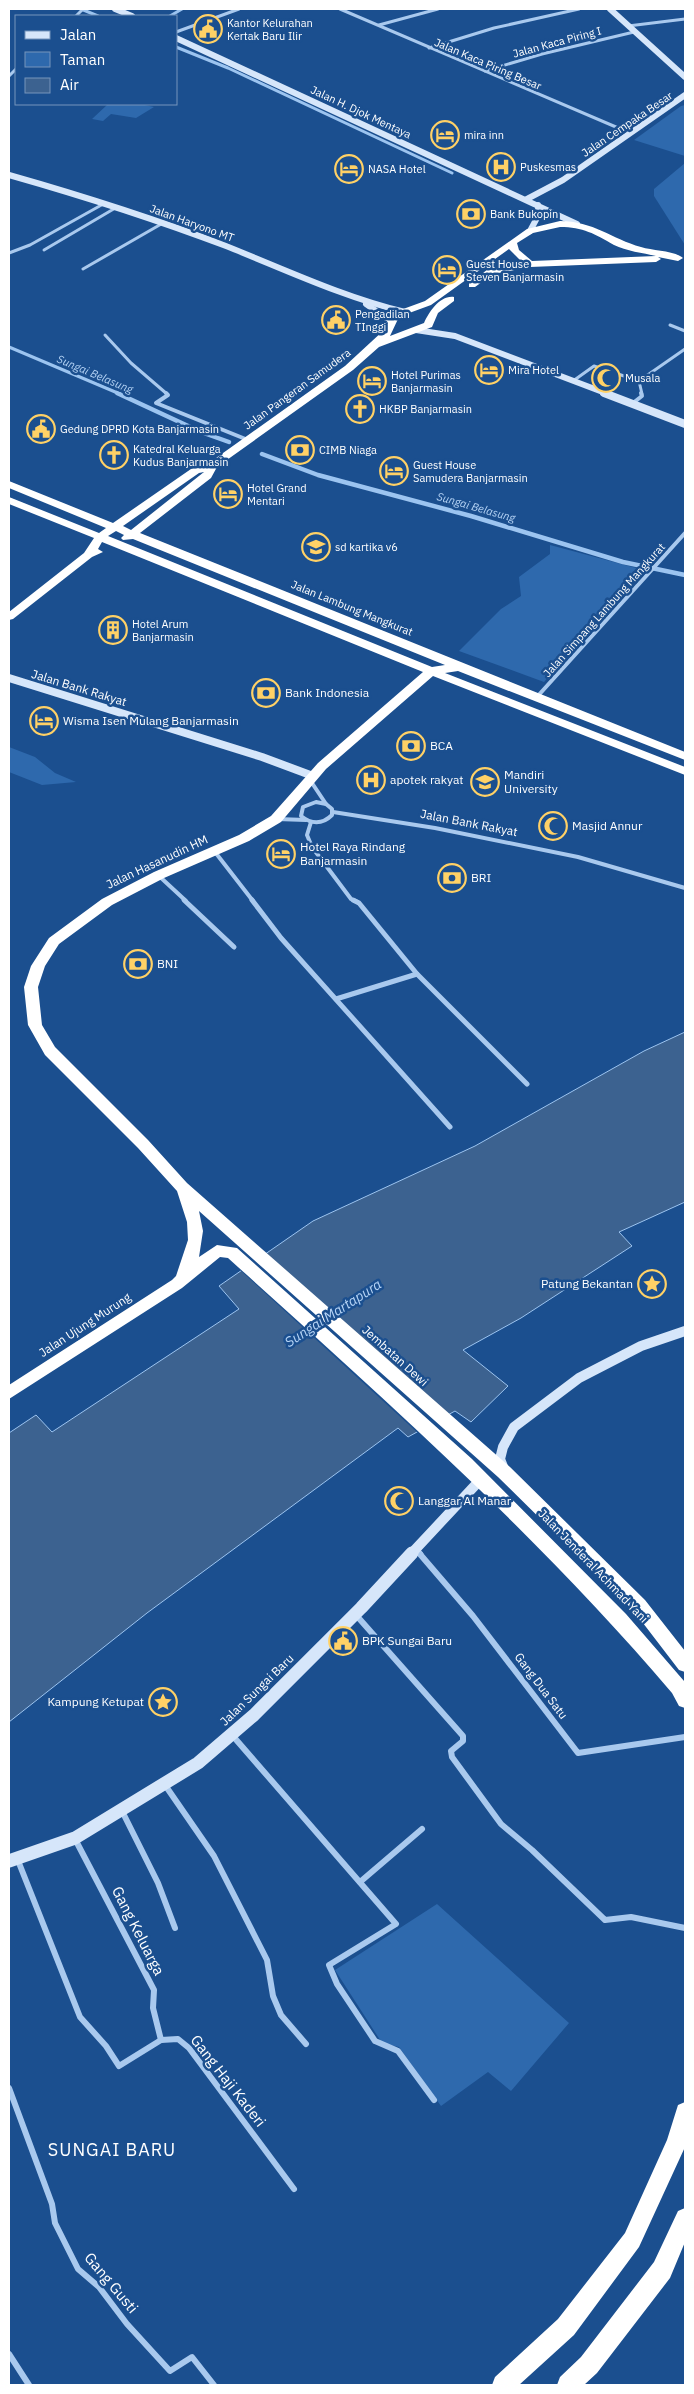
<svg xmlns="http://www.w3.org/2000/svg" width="694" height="2394" font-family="'IBM Plex Sans',sans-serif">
  <rect width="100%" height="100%" fill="#1b4f8f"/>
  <g fill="#2e69ad">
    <path d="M101,104H140L154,107L136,118L111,114L103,121L92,119L107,105Z"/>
    <path d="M685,105V156L634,140L681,106Z"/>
    <path d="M685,163V245L654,196V189Z"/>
    <path d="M550,545L640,569L544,682L459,651L501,609L521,596L519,577L550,554Z"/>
    <path d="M9,747L35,757L55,773L76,782L42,785L9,772Z"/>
    <path d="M437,1904L569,2023L511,2091L488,2072L441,2106L399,2047L382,2043L335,1970Z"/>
  </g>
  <path fill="#3c6290" stroke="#9cc4f0" d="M685,1032V1202L619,1232L632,1246L521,1318L463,1350L508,1386L471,1422L455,1411L408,1437L398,1428L147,1613L9,1722V1433L36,1415L52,1432L239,1309L219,1286L313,1221L475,1146L644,1051Z"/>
  <path fill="#1b4f8f" d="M263,1253L447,1418L419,1434L239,1269Z"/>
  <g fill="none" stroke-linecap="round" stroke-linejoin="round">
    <g stroke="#9cc4f0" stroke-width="3">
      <path d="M81,9L98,16"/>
      <path d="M170,16L182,9"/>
      <path d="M176,47L228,68L452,173"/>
      <path d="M9,347L120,394"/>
    </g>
    <g stroke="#9cc4f0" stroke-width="4.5">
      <path d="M117,393L201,432L229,442"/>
      <path d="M262,454L318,475L471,516L623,562L685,575"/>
    </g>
    <g stroke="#a9c9ee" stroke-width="3">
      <path d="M340,9L630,133"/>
      <path d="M76,16L83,9"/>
      <path d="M379,25L438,9"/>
      <path d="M628,26L685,19"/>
      <path d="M176,32L239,9"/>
      <path d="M429,48L494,28L579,9"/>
      <path d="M485,71L542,54L634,32"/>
      <path d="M9,76L16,69"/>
      <path d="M44,250L117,207"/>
      <path d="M9,253L30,245L105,203"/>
      <path d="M83,269L163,223"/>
      <path d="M670,325L685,331"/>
      <path d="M105,335L131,363L167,394"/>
      <path d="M573,381L594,366L639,381L642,394"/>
      <path d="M639,381L685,349"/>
    </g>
    <g stroke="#a9c9ee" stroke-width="4">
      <path d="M166,393L168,395L156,403L248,440"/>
      <path d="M633,403L642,396L641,393"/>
      <path d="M536,698L685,533"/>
      <path d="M310,780L326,804"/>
      <path d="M316,802L326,804L332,809V815C322,825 311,824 301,816L303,807Z"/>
      <path d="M333,812L435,828L578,857L685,888"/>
      <path d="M277,819L306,820"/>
      <path d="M311,822L307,835L312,847L351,899L356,901"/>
      <path d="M215,852L253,901"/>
      <path d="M159,876L186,901"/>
    </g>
    <g stroke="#a9c9ee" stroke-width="5">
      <path d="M184,900L234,947"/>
      <path d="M252,900L281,938L450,1127"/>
      <path d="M353,900L359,903L417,974L527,1084"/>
      <path d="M336,999L417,974"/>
      <path d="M417,1550L421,1554"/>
    </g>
    <g stroke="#a9c9ee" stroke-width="6">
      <path d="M419,1553L473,1616L578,1753L685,1737"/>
      <path d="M356,1615L463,1736V1741L451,1751L452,1757L501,1824L532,1850L605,1920L631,1917L685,1928"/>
      <path d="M232,1735L396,1924L329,1965L337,1984L375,2041L398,2051L434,2100"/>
      <path d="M165,1785L214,1856L267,1960L273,1996L281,2015L306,2044"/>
      <path d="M122,1811L158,1883L175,1928"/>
      <path d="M75,1839L154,1990L153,2008L161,2040"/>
      <path d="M17,1858L80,2017L106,2046L119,2066L161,2040L178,2039L189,2048L294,2189"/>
      <path d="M360,1882L422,1829"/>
      <path d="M9,2088L52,2204L55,2223L78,2269L99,2287L127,2324L170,2371L192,2357L214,2385"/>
      <path d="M9,2354L29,2385"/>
    </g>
    <g stroke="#d6e6fa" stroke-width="6">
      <path d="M115,9L132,16"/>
      <path d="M610,9L685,77"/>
      <path d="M176,38L577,224"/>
      <path d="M9,175C83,196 155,219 226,246C286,270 343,297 405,312"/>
      <path d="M527,199L563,180L685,95"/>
      <path d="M530,231L538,216V205"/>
      <path d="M366,304L392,322"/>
      <path d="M416,330L455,336L608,394"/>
    </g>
    <g stroke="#d6e6fa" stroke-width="8">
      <path d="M604,393L685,424"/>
      <path d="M9,678L262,757L313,776"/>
    </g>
    <g stroke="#d6e6fa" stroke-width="10">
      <path d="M504,1469L500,1459L503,1447L514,1427L579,1378L641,1346L685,1331"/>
      <path d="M411,1554L481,1479"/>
    </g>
    <path stroke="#d6e6fa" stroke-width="13" d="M9,1861L75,1838L198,1763L254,1715L361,1608L412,1553"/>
    <g fill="#fff" fill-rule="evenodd">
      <path d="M560,221C593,221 612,239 641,247C653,251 673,250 683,258L678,261L658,257L661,259L656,262L530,267L493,274L475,287H469V283L487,270L523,263L509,249L431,305L401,316L398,319L390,336L424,323C429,312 440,295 454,297V301L438,313L432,327L379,347L353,370L217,467L211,478L140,533L685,752V760L458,671L445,673L685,767V775L433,676L326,769L281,822L249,841L164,878L112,905L59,944L45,966L38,987L42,1025L55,1047L148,1140L187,1183L510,1467L645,1600L685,1651V1672L679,1670L633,1610L498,1477L199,1211L203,1231L199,1257L217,1245L237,1248L472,1459L626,1614L684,1681L685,1708L679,1706L672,1693C537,1534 382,1397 228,1258L220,1257L182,1288L9,1399V1385L172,1280L176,1276L188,1240L187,1222L177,1191L138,1148L45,1055L28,1025L24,987L31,966L49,938L102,899L154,872L239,835L271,816L318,763L423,672L102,542L98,549L103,552L92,557L13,619L9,620V612L84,553L94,538L9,504V497L99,533L106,528L9,488V481L113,523L191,469L209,463L345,366L384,330L388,318L395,312L425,301L527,229ZM560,227C583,227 595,234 614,245C626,251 643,253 656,256L532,261L519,250L517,243L533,233ZM204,472L131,530L123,526L199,473ZM116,531L124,535L121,538L123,540L133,539L445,665L432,667L108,536Z"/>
      <path d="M685,2102V2147L639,2247L574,2335L519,2385H492L495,2377L558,2319L625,2233L667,2140L678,2105Z"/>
      <path d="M685,2208V2242L670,2278L597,2373L584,2385H557L560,2377L581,2357L654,2262L678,2211Z"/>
    </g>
  </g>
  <defs>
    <symbol id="civic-ring" viewBox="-11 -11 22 22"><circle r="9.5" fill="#1b4f8f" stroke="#ffd166" stroke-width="1.5"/><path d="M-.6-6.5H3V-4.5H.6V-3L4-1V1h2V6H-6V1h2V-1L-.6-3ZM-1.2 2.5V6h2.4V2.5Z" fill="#ffd166"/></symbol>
    <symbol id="hotel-ring" viewBox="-11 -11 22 22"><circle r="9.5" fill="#1b4f8f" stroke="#ffd166" stroke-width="1.5"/><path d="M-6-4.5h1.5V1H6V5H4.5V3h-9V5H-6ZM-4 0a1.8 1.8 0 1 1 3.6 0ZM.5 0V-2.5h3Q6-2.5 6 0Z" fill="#ffd166"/></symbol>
    <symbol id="hospital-ring" viewBox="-11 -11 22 22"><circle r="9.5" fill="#1b4f8f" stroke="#ffd166" stroke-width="1.5"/><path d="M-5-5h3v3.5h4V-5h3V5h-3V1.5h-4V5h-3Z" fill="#ffd166"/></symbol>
    <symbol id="bank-ring" viewBox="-11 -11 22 22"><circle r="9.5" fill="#1b4f8f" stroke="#ffd166" stroke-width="1.5"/><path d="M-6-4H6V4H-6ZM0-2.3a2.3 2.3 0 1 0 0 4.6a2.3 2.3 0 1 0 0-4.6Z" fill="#ffd166"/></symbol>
    <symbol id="mosque-ring" viewBox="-11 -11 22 22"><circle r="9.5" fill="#1b4f8f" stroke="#ffd166" stroke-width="1.5"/><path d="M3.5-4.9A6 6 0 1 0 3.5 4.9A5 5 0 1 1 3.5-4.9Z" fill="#ffd166"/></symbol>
    <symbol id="church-ring" viewBox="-11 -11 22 22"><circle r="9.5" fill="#1b4f8f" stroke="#ffd166" stroke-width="1.5"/><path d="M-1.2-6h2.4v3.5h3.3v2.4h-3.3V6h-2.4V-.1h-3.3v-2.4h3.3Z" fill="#ffd166"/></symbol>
    <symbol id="school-ring" viewBox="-11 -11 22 22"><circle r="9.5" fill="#1b4f8f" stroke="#ffd166" stroke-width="1.5"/><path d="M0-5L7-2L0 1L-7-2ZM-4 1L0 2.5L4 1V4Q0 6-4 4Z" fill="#ffd166"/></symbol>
    <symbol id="building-ring" viewBox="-11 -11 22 22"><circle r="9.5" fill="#1b4f8f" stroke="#ffd166" stroke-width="1.5"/><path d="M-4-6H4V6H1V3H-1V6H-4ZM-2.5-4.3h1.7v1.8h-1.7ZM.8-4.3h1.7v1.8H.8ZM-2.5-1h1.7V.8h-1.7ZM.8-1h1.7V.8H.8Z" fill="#ffd166"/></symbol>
    <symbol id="university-ring" viewBox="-11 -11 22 22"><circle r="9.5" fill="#1b4f8f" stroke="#ffd166" stroke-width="1.5"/><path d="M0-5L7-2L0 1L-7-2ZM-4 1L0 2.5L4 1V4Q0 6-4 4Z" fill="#ffd166"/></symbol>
    <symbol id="sight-ring" viewBox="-11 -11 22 22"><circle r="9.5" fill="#1b4f8f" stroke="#ffd166" stroke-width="1.5"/><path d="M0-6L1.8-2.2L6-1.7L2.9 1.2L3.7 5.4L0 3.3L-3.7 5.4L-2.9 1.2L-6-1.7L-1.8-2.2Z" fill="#ffd166"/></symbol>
  </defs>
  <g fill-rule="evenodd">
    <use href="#civic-ring" x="192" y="13" width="32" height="32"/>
    <use href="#hotel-ring" x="429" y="119" width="32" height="32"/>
    <use href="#hospital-ring" x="485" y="151" width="32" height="32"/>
    <use href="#hotel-ring" x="333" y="153" width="32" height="32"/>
    <use href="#bank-ring" x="455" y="198" width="32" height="32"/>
    <use href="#hotel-ring" x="431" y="254" width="32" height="32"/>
    <use href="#civic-ring" x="320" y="304" width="32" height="32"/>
    <use href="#hotel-ring" x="473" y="354" width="32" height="32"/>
    <use href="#mosque-ring" x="590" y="362" width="32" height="32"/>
    <use href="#hotel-ring" x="356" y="365" width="32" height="32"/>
    <use href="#church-ring" x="344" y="393" width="32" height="32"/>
    <use href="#civic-ring" x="25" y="413" width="32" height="32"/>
    <use href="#bank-ring" x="284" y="434" width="32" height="32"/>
    <use href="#church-ring" x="98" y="439" width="32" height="32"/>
    <use href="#hotel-ring" x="378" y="455" width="32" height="32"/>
    <use href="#hotel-ring" x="212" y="478" width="32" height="32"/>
    <use href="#school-ring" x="300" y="531" width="32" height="32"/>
    <use href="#building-ring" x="97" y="614" width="32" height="32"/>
    <use href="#bank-ring" x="250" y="677" width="32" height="32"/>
    <use href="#hotel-ring" x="28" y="705" width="32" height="32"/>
    <use href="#bank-ring" x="395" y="730" width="32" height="32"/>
    <use href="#hospital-ring" x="355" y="764" width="32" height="32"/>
    <use href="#university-ring" x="469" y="766" width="32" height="32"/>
    <use href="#mosque-ring" x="537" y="810" width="32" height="32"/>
    <use href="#hotel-ring" x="265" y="838" width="32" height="32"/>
    <use href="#bank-ring" x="436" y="862" width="32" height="32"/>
    <use href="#bank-ring" x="122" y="948" width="32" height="32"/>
    <use href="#sight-ring" x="636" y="1268" width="32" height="32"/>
    <use href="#mosque-ring" x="383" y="1485" width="32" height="32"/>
    <use href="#civic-ring" x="327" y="1625" width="32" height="32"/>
    <use href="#sight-ring" x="147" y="1686" width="32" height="32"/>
  </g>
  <g text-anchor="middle" stroke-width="5" stroke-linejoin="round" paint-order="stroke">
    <g font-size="11" fill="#fff" stroke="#1b4f8f" text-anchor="start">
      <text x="227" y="27">Kantor Kelurahan<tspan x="227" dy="13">Kertak Baru Ilir</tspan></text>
      <text x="464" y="139">mira inn</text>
      <text x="520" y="171">Puskesmas</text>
      <text x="368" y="173">NASA Hotel</text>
      <text x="490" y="218">Bank Bukopin</text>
      <text x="466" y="268">Guest House<tspan x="466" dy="13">Steven Banjarmasin</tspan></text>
      <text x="355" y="318">Pengadilan<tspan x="355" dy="13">TInggi</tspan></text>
      <text x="508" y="374">Mira Hotel</text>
      <text x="391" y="379">Hotel Purimas<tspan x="391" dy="13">Banjarmasin</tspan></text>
      <text x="625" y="382">Musala</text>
      <text x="379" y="413">HKBP Banjarmasin</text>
      <text x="60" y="433">Gedung DPRD Kota Banjarmasin</text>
      <text x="133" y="453">Katedral Keluarga<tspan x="133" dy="13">Kudus Banjarmasin</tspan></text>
      <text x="319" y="454">CIMB Niaga</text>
      <text x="413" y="469">Guest House<tspan x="413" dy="13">Samudera Banjarmasin</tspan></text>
      <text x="247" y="492">Hotel Grand<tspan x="247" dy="13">Mentari</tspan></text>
      <text x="335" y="551">sd kartika v6</text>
      <text x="132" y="628">Hotel Arum<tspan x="132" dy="13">Banjarmasin</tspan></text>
    </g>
    <g font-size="11" fill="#fff" stroke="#1b4f8f">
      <text transform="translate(557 42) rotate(-15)" y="4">Jalan Kaca Piring I</text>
      <text transform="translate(488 64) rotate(23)" y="4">Jalan Kaca Piring Besar</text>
      <text transform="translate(361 112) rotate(25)" y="4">Jalan H. Djok Mentaya</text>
      <text transform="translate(627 124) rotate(-34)" y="4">Jalan Cempaka Besar</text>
      <text transform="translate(192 223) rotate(20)" y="4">Jalan Haryono MT</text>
      <text transform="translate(297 389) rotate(-36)" y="4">Jalan Pangeran Samudera</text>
      <text transform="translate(352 608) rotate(22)" y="4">Jalan Lambung Mangkurat</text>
      <text transform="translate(604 610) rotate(-48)" y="4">Jalan Simpang Lambung Mangkurat</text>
    </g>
    <g font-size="11" font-style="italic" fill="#b5d3f5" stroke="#1b4f8f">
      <text transform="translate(95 374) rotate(23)" y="4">Sungai Belasung</text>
      <text transform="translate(476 507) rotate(16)" y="4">Sungai Belasung</text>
    </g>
    <g font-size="12" fill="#fff" stroke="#1b4f8f">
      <text transform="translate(79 688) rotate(17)" y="4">Jalan Bank Rakyat</text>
      <text transform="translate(469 823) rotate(11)" y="4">Jalan Bank Rakyat</text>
      <text transform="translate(157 862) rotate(-25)" y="4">Jalan Hasanudin HM</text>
      <text transform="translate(85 1325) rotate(-33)" y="4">Jalan Ujung Murung</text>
      <text transform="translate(395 1356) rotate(42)" y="4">Jembatan Dewi</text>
      <text transform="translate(593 1566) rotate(46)" y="4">Jalan Jenderal Achmad Yani</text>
      <text transform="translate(541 1686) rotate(53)" y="4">Gang Dua Satu</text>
      <text transform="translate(257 1690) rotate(-44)" y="4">Jalan Sungai Baru</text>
    </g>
    <g font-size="12" fill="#fff" stroke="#1b4f8f" text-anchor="start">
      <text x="285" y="697">Bank Indonesia</text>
      <text x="63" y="725">Wisma Isen Mulang Banjarmasin</text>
      <text x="430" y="750">BCA</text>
      <text x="504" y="779">Mandiri<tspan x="504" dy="14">University</tspan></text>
      <text x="390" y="784">apotek rakyat</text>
      <text x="572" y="830">Masjid Annur</text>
      <text x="300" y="851">Hotel Raya Rindang<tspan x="300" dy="14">Banjarmasin</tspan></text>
      <text x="471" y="882">BRI</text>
      <text x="157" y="968">BNI</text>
      <text x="633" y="1288" text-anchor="end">Patung Bekantan</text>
      <text x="418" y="1505">Langgar Al Manar</text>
      <text x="362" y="1645">BPK Sungai Baru</text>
      <text x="144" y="1706" text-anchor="end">Kampung Ketupat</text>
    </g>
    <g font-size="14" font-style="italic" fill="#b5d3f5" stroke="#1b4f8f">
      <text transform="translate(333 1313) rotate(-33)" y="5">Sungai Martapura</text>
    </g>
    <g font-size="15" fill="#fff" stroke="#1b4f8f">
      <text transform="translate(138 1931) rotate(63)" y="5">Gang Keluarga</text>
      <text transform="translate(228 2081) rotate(52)" y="5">Gang Haji Kaderi</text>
      <text transform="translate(111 2283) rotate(50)" y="5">Gang Gusti</text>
    </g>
    <g font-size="18" letter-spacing="1" fill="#fff" stroke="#1b4f8f">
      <text x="112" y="2156">SUNGAI BARU</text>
    </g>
  </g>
  <rect width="694" height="2394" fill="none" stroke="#ffffff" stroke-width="20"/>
  <rect x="15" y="15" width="162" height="90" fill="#1b4f8f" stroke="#7695bc"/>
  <rect x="25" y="31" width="25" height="8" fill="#d6e6fa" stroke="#7695bc"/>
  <text x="60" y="40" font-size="15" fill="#ffffff">Jalan</text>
  <rect x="25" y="52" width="25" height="15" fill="#2e69ad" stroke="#7695bc"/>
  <text x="60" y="65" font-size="15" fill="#ffffff">Taman</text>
  <rect x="25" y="78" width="25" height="15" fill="#3c6290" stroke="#7695bc"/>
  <text x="60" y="90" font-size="15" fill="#ffffff">Air</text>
</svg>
